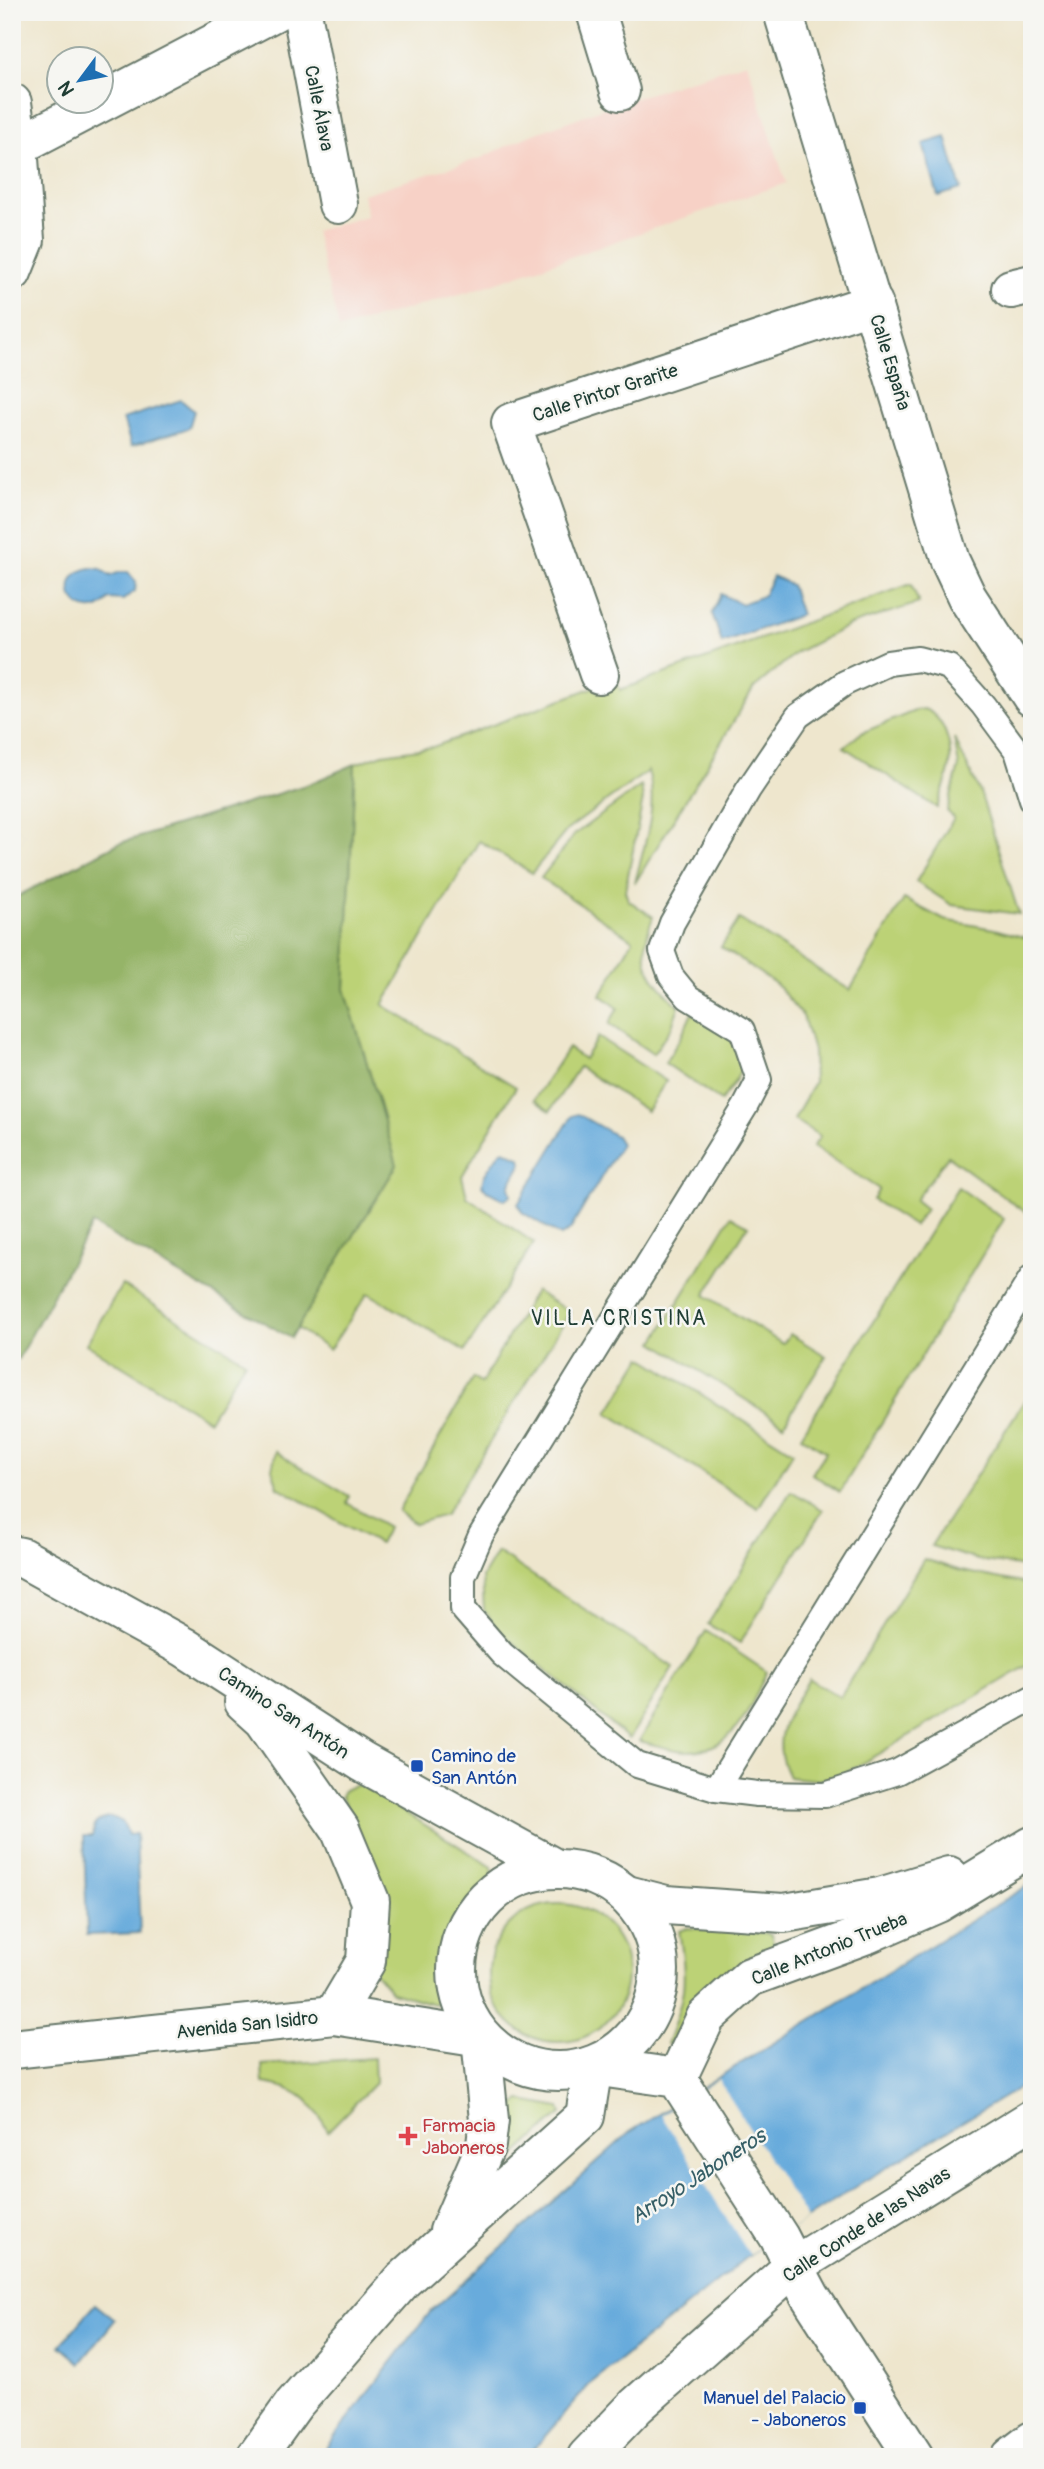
<svg xmlns="http://www.w3.org/2000/svg" width="1044" height="2469" font-family="Pangolin,sans-serif">
  <rect width="100%" height="100%" fill="#f6f6f2"/>
  <filter id="ink" filterUnits="userSpaceOnUse"><feTurbulence type="fractalNoise" baseFrequency=".0143" numOctaves="2"/><feDisplacementMap in="SourceGraphic" scale="14" xChannelSelector="R" yChannelSelector="G"/><feConvolveMatrix kernelMatrix="1 2 1 2 8 2 1 2 1" color-interpolation-filters="sRGB"/></filter>
  <filter id="wash" filterUnits="userSpaceOnUse"><feTurbulence type="fractalNoise" baseFrequency=".00686" numOctaves="4" result="noise"/><feDisplacementMap in="SourceGraphic" scale="28" xChannelSelector="R" yChannelSelector="G"/><feGaussianBlur stdDeviation="1.57" result="paint"/><feColorMatrix in="noise" values="0 0 0 0 0 0 0 0 0 0 0 0 0 0 0 0 0 1.4 0 .05"/><feComposite in="paint" operator="in"/></filter>
  <g filter="url(#wash)">
    <rect width="100%" height="100%" fill="#eee6cd"/>
    <path fill="#f7d1c6" d="M747,62L786,183L477,289L339,329L315,231L367,216L363,194L481,158L526,137L604,108Z"/>
    <g fill="#bcd276" stroke="#6e8855" stroke-width="2">
      <path d="M911,584L919,603L850,625L797,652L754,688L635,883C643,848 659,807 648,771L567,830L532,873L479,841L383,1005L516,1087L462,1176L467,1197L534,1243L465,1351L368,1293L329,1350L297,1328L397,1165L345,989L355,764L383,754L433,747L616,679L620,690Z"/>
      <path d="M924,709C944,716 952,745 950,765C948,779 941,794 937,808L844,747L861,733L917,710Z"/>
      <path d="M954,738L980,792L1019,914L952,905L916,882L954,818L947,811L959,766Z"/>
      <path d="M641,786L643,799L625,891L628,900L653,917C636,960 648,977 679,1006L671,1028L653,1054L609,1024L618,1008L601,995L633,940L541,878L575,834Z"/>
      <path d="M904,899L944,920L994,929L1027,938L1032,952V1217L948,1156L915,1200L926,1209L914,1226L873,1200L879,1189L813,1147L820,1136L794,1120L814,1082L813,1051L803,1016L776,984L721,947L739,919L850,990Z"/>
      <path d="M692,1013C712,1025 750,1037 742,1067C739,1078 728,1091 721,1101L665,1063L682,1035Z"/>
      <path d="M598,1037L666,1081L647,1111L579,1067L550,1111L534,1100L568,1048L584,1059Z"/>
      <path d="M958,1187L1004,1219L840,1492L812,1474L826,1452L801,1436Z"/>
      <path d="M731,1216L748,1226L705,1295L783,1344L790,1334L826,1356L784,1424L654,1342Z"/>
      <path d="M122,1285L245,1361L209,1420L86,1344Z"/>
      <path d="M535,1291L570,1312L445,1515L415,1524L398,1511L473,1378L481,1384Z"/>
      <path d="M642,1357L793,1452L758,1508L608,1413Z"/>
      <path d="M1032,1389V1568L978,1560L931,1546Z"/>
      <path d="M276,1451L291,1462L349,1496L347,1503L388,1527L379,1544L278,1487L272,1469Z"/>
      <path d="M791,1491L823,1510L740,1643L708,1624Z"/>
      <path d="M497,1552L673,1667L629,1739L499,1631L484,1610L482,1577Z"/>
      <path d="M924,1559L961,1571L1032,1585V1663L844,1774L818,1780L789,1777C768,1737 789,1714 809,1679L840,1697Z"/>
      <path d="M706,1631L767,1672C749,1709 735,1751 687,1751C672,1751 654,1744 639,1741Z"/>
      <path d="M354,1785H361L492,1867C497,1884 473,1897 465,1911C448,1938 444,1964 445,1995L442,2000L434,2004L392,1992L374,1972L348,1811L341,1796L344,1790Z"/>
      <circle cx="558" cy="1973" r="69"/>
      <path d="M687,1928L766,1933L771,1935L775,1948C757,1957 737,1965 721,1977C699,1994 690,2021 679,2046L667,2044C685,1997 688,1981 679,1931Z"/>
      <path d="M374,2058L375,2083L328,2131C311,2099 299,2088 263,2083L262,2065Z"/>
      <path d="M521,2101L560,2108L562,2113L511,2159L503,2150V2146L515,2104Z"/>
    </g>
    <path fill="#95b467" stroke="#5a784e" stroke-width="2" d="M355,764L345,989L397,1165L291,1338L92,1224L18,1359L12,1356V899L117,844L309,784Z"/>
    <g fill="#67abdc" stroke="#437488" stroke-width="2">
      <path d="M946,137L961,189L938,196L923,144Z"/>
      <path d="M181,400L194,411L189,428L131,446L123,419Z"/>
      <path d="M91,568L101,569L110,576L120,572H128L136,582L135,591L123,600L109,599C97,613 82,613 72,597C67,582 75,570 91,568Z"/>
      <path d="M773,576L791,585L801,615L722,643L712,613L721,594L741,604L763,596Z"/>
      <path d="M578,1114L616,1136L621,1144L570,1230L561,1236L522,1212L518,1204L572,1116Z"/>
      <path d="M504,1150L521,1158L522,1163L509,1186L511,1195L505,1200L487,1191L482,1185L484,1176L500,1152Z"/>
      <path d="M107,1817C119,1817 125,1823 128,1835L136,1834L140,1933L87,1935L84,1836H92L96,1823Z"/>
      <path d="M1032,1883V2080L861,2183L750,2255L590,2384L527,2457H319L431,2311L630,2132Z"/>
      <path d="M95,2304L115,2320L80,2363L60,2346Z"/>
    </g>
    <path fill="#eee6cd" d="M718,2079L807,2219L750,2255L661,2115Z"/>
  </g>
  <g filter="url(#ink)">
    <g fill="none" stroke-linecap="round" stroke-linejoin="round">
      <defs>
        <g id="service">
          <path d="M1032,799L1017,751L983,705L949,667L918,659L888,663L845,683L798,716L748,790L672,923L662,951L671,976L688,997L742,1030L759,1080L745,1107L481,1535L463,1577V1609L502,1654L637,1765L716,1789L757,1794L825,1795L897,1772L1032,1698"/>
          <path d="M716,1789L1032,1277"/>
        </g>
        <g id="minor">
          <path d="M302,12L338,204"/>
          <path d="M596,12L620,91"/>
          <path d="M12,103L18,145L25,240L12,272"/>
          <path d="M12,149L274,12"/>
          <path d="M1011,289L1032,284"/>
          <path d="M599,674L511,423L873,303"/>
          <path d="M449,2231L486,2145L489,2120L481,2038"/>
          <path d="M256,2457L294,2404L403,2280L585,2116L593,2066"/>
          <path d="M587,2457L636,2406L794,2266"/>
          <path d="M1011,2457L1032,2441"/>
        </g>
        <g id="tertiary">
          <path d="M783,12L950,561L967,597L1032,697"/>
          <path d="M794,2266L810,2296L914,2457"/>
        </g>
        <g id="primary">
          <path d="M12,1555L21,1557L184,1647L362,1762L556,1869"/>
          <path d="M244,1702L264,1720L340,1829L370,1901L366,1961L334,2015"/>
          <circle cx="558" cy="1970" r="101"/>
          <path d="M627,1895L666,1905L784,1913L880,1897L949,1876"/>
          <path d="M12,2049L334,2015L481,2038"/>
          <path d="M593,2066L677,2078L779,2237L794,2266L1032,2119"/>
          <path d="M677,2078L706,2017L750,1977L867,1934L938,1903L1032,1846"/>
        </g>
      </defs>
      <use href="#service" stroke="#67786a" stroke-width="28"/>
      <use href="#minor" stroke="#67786a" stroke-width="42"/>
      <use href="#tertiary" stroke="#67786a" stroke-width="42"/>
      <use href="#primary" stroke="#67786a" stroke-width="42"/>
      <use href="#service" stroke="#fff" stroke-width="24"/>
      <use href="#minor" stroke="#fff" stroke-width="38"/>
      <use href="#tertiary" stroke="#fff" stroke-width="38"/>
      <use href="#primary" stroke="#fff" stroke-width="38"/>
    </g>
  </g>
  <g fill="#1a4fb4" stroke="#f6f6f2" stroke-width="2.5">
    <rect x="410" y="1759" width="14" height="14" rx="3.5"/>
    <rect x="853" y="2401" width="14" height="14" rx="3.5"/>
  </g>
  <path fill="#e0444e" stroke="#f6f6f2" stroke-width="2.5" d="M404.5 2125.5h7v7h7v7h-7v7h-7v-7h-7v-7h7z"/>
  <g text-anchor="middle" stroke-width="5" stroke-linejoin="round" paint-order="stroke">
    <g font-size="19" fill="#1f3d34" stroke="#f6f6f2">
      <text transform="translate(320 108) rotate(79)" y="7">Calle Álava</text>
      <text transform="translate(891 362) rotate(73)" y="7">Calle España</text>
      <text transform="translate(605 392) rotate(-18)" y="7">Calle Pintor Grarite</text>
      <text transform="translate(284 1712) rotate(33)" y="7">Camino San Antón</text>
      <text transform="translate(829 1948) rotate(-22)" y="7">Calle Antonio Trueba</text>
      <text transform="translate(247 2024) rotate(-6)" y="7">Avenida San Isidro</text>
      <text transform="translate(866 2224) rotate(-33)" y="7">Calle Conde de las Navas</text>
    </g>
    <g font-size="19" fill="#164399" stroke="#f6f6f2" text-anchor="start">
      <text x="431" y="1762">Camino de<tspan x="431" dy="22">San Antón</tspan></text>
      <text x="846" y="2404" text-anchor="end">Manuel del Palacio<tspan x="846" dy="22">- Jaboneros</tspan></text>
    </g>
    <g font-size="19" fill="#be3a42" stroke="#f6f6f2" text-anchor="start">
      <text x="422" y="2132">Farmacia<tspan x="422" dy="22">Jaboneros</tspan></text>
    </g>
    <g font-size="21" letter-spacing="2" fill="#1f3d34" stroke="#f6f6f2">
      <text x="619" y="1325">VILLA CRISTINA</text>
    </g>
    <g font-size="21" font-style="italic" fill="#355e66" stroke="#f6f6f2">
      <text transform="translate(698 2176) rotate(-33)" y="7">Arroyo Jaboneros</text>
    </g>
  </g>
  <rect width="1044" height="2469" fill="none" stroke="#f6f6f2" stroke-width="42"/>
  <g transform="translate(80 80) rotate(238)"><circle r="33" fill="#f6f6f2" stroke="#a0aca6" stroke-width="2"/>
  <path d="M0-5L12 26L0 18L-12 26Z" fill="#1f6fb2"/>
  <text y="-10" font-size="19" font-weight="bold" text-anchor="middle" fill="#1f3d34">N</text>
  </g>
</svg>
